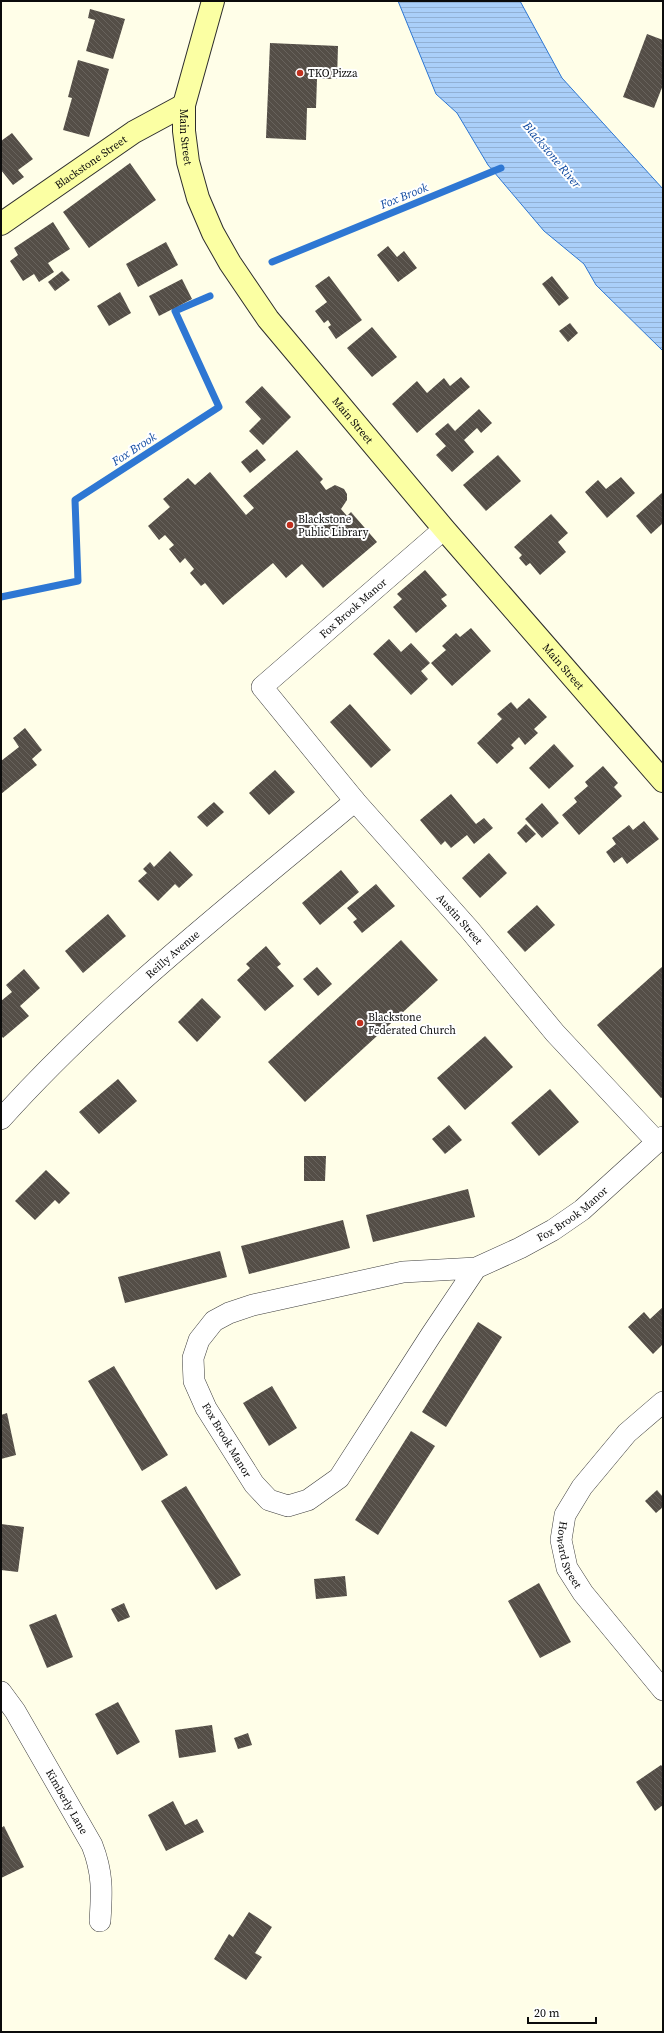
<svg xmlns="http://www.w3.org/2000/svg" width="664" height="2033" font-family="'Source Serif 4',serif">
  <defs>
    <pattern id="water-rules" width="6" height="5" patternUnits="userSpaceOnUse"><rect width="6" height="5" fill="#aacff9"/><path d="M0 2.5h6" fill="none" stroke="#91b0d4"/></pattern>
    <pattern id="building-back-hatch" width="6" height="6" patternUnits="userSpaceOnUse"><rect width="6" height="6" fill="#544e47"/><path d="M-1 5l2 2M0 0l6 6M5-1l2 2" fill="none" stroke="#68635d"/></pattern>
  </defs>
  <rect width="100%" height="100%" fill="#fffee8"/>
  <path fill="url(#water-rules)" stroke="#2e77d3" d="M398,1H520L562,78L663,189V351L596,285L584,264L544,231L488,165L457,113L436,94Z"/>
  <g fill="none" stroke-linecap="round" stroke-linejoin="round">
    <g stroke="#2e77d3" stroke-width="7">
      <path d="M272,262L501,168"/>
      <path d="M1,597L78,581L75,500L219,407L175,311L210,296"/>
    </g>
  </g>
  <g fill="url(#building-back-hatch)">
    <path d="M90,9L125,19L113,59L86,51L95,20L88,18Z"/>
    <path d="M647,34L663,40V85L654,108L623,97Z"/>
    <path d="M270,43L338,46L337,79H317L316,108H307L306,140L266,138Z"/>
    <path d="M78,60L109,69L89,137L63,130L72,98L68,97Z"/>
    <path d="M12,133L33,159L18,170L24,177L13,185L1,170V141Z"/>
    <path d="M130,163L156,200L89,248L63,212Z"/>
    <path d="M53,222L70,249L48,263L54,272L39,282L34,274L23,281L10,261L18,255L14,248Z"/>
    <path d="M166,242L178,265L138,287L126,264Z"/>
    <path d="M388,246L397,257L404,251L417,268L398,282L377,255Z"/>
    <path d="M62,271L70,280L55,291L48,282Z"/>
    <path d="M329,276L362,320L336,339L328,327L331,325L328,320L324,323L315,311L327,302L315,286Z"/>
    <path d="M552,276L569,298L559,306L542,284Z"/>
    <path d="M182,279L192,299L159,316L149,296Z"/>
    <path d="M120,292L131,313L109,326L97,306Z"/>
    <path d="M570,323L578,333L568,342L559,331Z"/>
    <path d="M372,327L397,357L372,377L347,348Z"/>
    <path d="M461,377L470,387L417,433L392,404L417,381L427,393L444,378L450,386Z"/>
    <path d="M262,386L291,417L263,445L249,431L261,419L245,402Z"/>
    <path d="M479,409L492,423L481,433L477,428L464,440L474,452L452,472L436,455L446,446L435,434L448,423L455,431Z"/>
    <path d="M257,449L266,460L250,473L241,462Z"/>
    <path d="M297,450L323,479L320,482L326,490L335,485L344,489L347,494V500L341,509L347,516L351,512L377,542L323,588L302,564L286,578L273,563L223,605L205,583L201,586L190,573L194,569L185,558L180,563L169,549L174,545L165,535L159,540L148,526L170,507L163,499L188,478L195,485L210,472L246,515L254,508L243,496Z"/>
    <path d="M498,455L521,481L486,511L463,485Z"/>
    <path d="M621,477L635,493L607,518L585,492L598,480L606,489Z"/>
    <path d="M663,492V523L651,534L636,516Z"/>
    <path d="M551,514L568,533L558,542L566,552L540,575L530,563L526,566L519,558L522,555L514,547Z"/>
    <path d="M425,570L447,595L441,599L447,606L416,633L393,607L402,599L397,594Z"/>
    <path d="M471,628L491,651L452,686L431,663L446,650L442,646L456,633L460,637Z"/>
    <path d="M389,639L401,652L411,643L430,663L421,671L428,679L411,695L373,654Z"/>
    <path d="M529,698L547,717L534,729L538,733L525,745L519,737L511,745L514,748L497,764L477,743L502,719L497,714L511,702L517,709Z"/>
    <path d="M350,704L391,750L371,768L330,722Z"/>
    <path d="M25,728L42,750L32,759L37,765L1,794V761L19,747L13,738Z"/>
    <path d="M554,744L574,766L549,789L529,768Z"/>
    <path d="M603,766L618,783L614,787L622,796L579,835L562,815L577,802L574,798L588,786L585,782Z"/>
    <path d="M275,770L295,792L269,815L249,793Z"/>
    <path d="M451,794L476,824L484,818L493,828L474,844L467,835L451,848L445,841L441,845L420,820Z"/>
    <path d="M214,802L224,812L207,827L197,817Z"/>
    <path d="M542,803L559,823L542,838L525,819Z"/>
    <path d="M644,821L659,839L627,864L622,857L614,863L606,852L616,844L612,838L629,825L633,830Z"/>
    <path d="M526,824L536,834L526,843L517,833Z"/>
    <path d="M170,851L193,875L179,888L175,884L158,901L138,881L147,873L143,869L150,862L154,867Z"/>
    <path d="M489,853L507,873L480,898L462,878Z"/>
    <path d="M341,870L359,892L320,925L302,903Z"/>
    <path d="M376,884L395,906L362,933L353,922L357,919L347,908Z"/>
    <path d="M537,905L555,925L525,952L507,932Z"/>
    <path d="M108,914L126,936L83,973L65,951Z"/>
    <path d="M401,940L438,980L305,1102L268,1062Z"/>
    <path d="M266,946L281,964L277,967L294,986L265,1011L237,980L250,968L246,964Z"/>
    <path d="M663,966V1097L661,1098L597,1025Z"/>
    <path d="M317,967L332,984L318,996L303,979Z"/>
    <path d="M24,969L40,988L20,1006L29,1016L3,1038L1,1035V1001L12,992L6,985Z"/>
    <path d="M202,998L221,1017L197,1042L178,1022Z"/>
    <path d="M485,1036L513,1067L465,1110L437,1078Z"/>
    <path d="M118,1079L137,1101L99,1134L79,1112Z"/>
    <path d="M550,1089L579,1122L539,1156L511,1123Z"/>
    <path d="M449,1125L462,1140L445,1154L432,1139Z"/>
    <path d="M304,1156H326L325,1181H304Z"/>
    <path d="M46,1170L70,1193L59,1204L55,1200L35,1220L15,1201Z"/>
    <path d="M468,1189L475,1217L373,1242L366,1215Z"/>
    <path d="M343,1220L350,1248L249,1274L241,1246Z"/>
    <path d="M220,1251L227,1277L125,1303L118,1277Z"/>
    <path d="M663,1307V1344L653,1354L628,1327L644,1312L650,1319Z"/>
    <path d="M478,1322L502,1337L446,1427L422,1412Z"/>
    <path d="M114,1366L168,1455L142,1471L88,1381Z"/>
    <path d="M272,1386L297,1428L269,1446L243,1403Z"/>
    <path d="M7,1413L16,1455L1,1459V1415Z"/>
    <path d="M411,1431L435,1446L378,1535L355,1520Z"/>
    <path d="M186,1486L241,1575L216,1590L161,1501Z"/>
    <path d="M657,1490L663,1497V1507L656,1513L645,1501Z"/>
    <path d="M1,1524L24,1527L18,1572L1,1570Z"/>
    <path d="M345,1576L347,1596L316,1599L314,1579Z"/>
    <path d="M539,1583L571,1642L540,1658L508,1601Z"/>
    <path d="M124,1603L130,1617L118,1622L111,1609Z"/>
    <path d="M56,1614L73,1657L47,1668L29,1625Z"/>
    <path d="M118,1702L140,1742L117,1755L95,1714Z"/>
    <path d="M212,1725L216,1752L179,1758L175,1730Z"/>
    <path d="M248,1733L252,1745L238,1749L234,1738Z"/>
    <path d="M661,1765L663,1767V1805L655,1811L636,1782Z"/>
    <path d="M173,1801L185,1825L197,1819L204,1832L166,1851L148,1815Z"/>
    <path d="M4,1826L24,1867L1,1878V1828Z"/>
    <path d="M249,1912L272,1927L255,1953L262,1957L246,1980L214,1959L229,1934L233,1937Z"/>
  </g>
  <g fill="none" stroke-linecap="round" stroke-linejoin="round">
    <defs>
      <g id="street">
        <path id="s1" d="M444,529L262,687L355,801L469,929L555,1033L657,1142L663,1137"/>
        <path id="s2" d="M1,1119C106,1002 235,902 355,801"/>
        <path id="s3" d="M476,1268L431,1335L339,1478L308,1500L288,1506L269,1500L254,1484L206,1408L194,1381L193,1358L199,1340L214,1321L229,1313L253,1305L403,1272L476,1268L520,1248L553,1230L582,1210L657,1142"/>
        <path id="s4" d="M663,1402L627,1433L582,1487L565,1515L561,1540L567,1568L583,1593L663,1690"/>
        <path id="s5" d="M1,1692L15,1711L92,1845C103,1873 102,1892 100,1921"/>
      </g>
      <g id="secondary">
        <path id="s6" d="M213,1L184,105V131L188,162L198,198L213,233L230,263L268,319L444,529L663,781"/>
        <path id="s7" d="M1,224L134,132L184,105"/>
      </g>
    </defs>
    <use href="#street" stroke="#3e3e3e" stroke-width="22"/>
    <use href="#secondary" stroke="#2d2d2d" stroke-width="24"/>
    <use href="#street" stroke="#fff" stroke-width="21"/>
    <use href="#secondary" stroke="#fbffa3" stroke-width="22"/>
  </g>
  <g fill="#c0301e" stroke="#fff" stroke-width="1.5">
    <circle cx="300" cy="73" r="4"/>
    <circle cx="290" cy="525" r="4"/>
    <circle cx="360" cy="1023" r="4"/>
  </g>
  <g text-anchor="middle" stroke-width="4" stroke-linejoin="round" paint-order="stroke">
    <g font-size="11" fill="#0b0b0b" stroke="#fff" text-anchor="start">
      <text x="308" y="77">TKO Pizza</text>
      <text x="298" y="523">Blackstone<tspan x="298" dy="13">Public Library</tspan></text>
      <text x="368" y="1021">Blackstone<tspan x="368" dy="13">Federated Church</tspan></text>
    </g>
    <g font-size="11" fill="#0b0b0b" stroke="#fff">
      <text dy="4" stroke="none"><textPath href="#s6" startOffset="140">Main Street</textPath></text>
      <text dy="4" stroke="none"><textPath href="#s7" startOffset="109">Blackstone Street</textPath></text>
      <text dy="4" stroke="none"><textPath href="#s6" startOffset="475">Main Street</textPath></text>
      <text transform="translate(353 608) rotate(-41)" y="4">Fox Brook Manor</text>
      <text dy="4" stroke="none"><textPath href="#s6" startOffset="799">Main Street</textPath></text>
      <text dy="4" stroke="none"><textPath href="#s1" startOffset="546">Austin Street</textPath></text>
      <text dy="4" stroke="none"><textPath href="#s2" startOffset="238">Reilly Avenue</textPath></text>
      <text dy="4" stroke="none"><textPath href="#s3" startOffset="917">Fox Brook Manor</textPath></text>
      <text transform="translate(227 1440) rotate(59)" y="4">Fox Brook Manor</text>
      <text dy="4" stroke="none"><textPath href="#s4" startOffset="192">Howard Street</textPath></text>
      <text dy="4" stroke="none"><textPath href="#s5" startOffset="128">Kimberly Lane</textPath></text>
    </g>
    <g font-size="12" font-style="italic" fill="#104aa0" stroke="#fff">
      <text transform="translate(552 155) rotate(50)" y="4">Blackstone River</text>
      <text transform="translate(404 196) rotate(-22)" y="4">Fox Brook</text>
      <text transform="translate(134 449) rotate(-33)" y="4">Fox Brook</text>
    </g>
  </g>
  <rect width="664" height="2033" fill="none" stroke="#0b0b0b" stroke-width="4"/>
  <path d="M528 2017v6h68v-6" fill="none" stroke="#0b0b0b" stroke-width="2"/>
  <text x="534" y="2017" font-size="12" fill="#0b0b0b" stroke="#ffffff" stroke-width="3" paint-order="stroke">20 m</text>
</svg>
